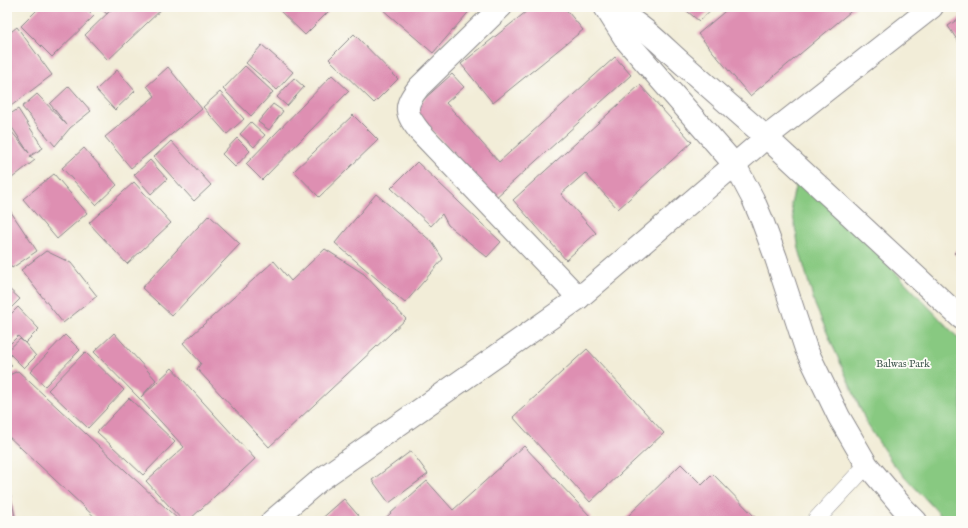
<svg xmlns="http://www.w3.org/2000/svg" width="968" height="528" font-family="'IM FELL English',serif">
  <rect width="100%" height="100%" fill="#fdfcf7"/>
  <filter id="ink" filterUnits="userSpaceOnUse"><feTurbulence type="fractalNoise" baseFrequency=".025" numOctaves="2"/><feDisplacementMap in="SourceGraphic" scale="8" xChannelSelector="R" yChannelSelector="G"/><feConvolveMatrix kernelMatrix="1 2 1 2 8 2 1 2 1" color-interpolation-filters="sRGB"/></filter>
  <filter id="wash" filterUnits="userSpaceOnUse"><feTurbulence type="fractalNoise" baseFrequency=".012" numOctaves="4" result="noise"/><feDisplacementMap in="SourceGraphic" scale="16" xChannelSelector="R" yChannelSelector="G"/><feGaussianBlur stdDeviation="0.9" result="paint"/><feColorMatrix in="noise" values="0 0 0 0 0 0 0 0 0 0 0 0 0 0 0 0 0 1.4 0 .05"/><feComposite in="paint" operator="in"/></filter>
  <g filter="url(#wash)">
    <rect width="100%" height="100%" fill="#f2edd8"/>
    <path fill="#88c981" stroke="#55765e" d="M799,171L961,341V521H946L893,464L867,424L815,305L799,249L791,204Z"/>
    <g id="blocks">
      <g fill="#de8fb2">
        <path d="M40,7H85L94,16L52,57L21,26Z"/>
        <path d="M99,7H113L107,14Z"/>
        <path d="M114,7H164L108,60L85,35Z"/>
        <path d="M276,7H333L305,35Z"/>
        <path d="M384,7H473L433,53L382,9Z"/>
        <path d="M532,7H564L583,30L493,103L461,64Z"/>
        <path d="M682,7H714L699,21Z"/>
        <path d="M730,7H856L750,96L698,34Z"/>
        <path d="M961,17V46L948,26Z"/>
        <path d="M17,27L52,75L7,109V35Z"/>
        <path d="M354,34L398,79L374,103L329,59Z"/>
        <path d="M262,45L293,72L277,90L246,63Z"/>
        <path d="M615,57L631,75L494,199L413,109L452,74L464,87L446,103L499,162Z"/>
        <path d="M245,66L273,92L251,116L223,89Z"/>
        <path d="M168,67L202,109L131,168L105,137L155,96L147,86Z"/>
        <path d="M117,70L135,91L115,110L96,90Z"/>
        <path d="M332,75L349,91L262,180L246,164Z"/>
        <path d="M294,78L304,87L287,106L277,97Z"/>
        <path d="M640,85L692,142L618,209L585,173L561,194L596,233L566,260L513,200Z"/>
        <path d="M69,86L91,111L70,128L55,146L22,107L37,94L67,125L50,104Z"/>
        <path d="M220,92L244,119L227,134L203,107Z"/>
        <path d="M273,104L283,111L269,130L258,122Z"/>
        <path d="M18,109L43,148L30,156L35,160L7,182V126L29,153L7,120V116Z"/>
        <path d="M353,115L378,140L319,197L294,171Z"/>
        <path d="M251,122L265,135L254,147L240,134Z"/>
        <path d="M237,138L250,151L235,167L222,154Z"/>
        <path d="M171,141L211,185L194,201L154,157Z"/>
        <path d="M84,148L117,185L96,205L62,168Z"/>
        <path d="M150,160L167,179L151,194L134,175Z"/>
        <path d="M417,162L501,242L487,257L448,225L442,214L431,226L391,188Z"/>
        <path d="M54,174L87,213L57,239L23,199Z"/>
        <path d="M134,182L171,223L127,264L89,223Z"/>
        <path d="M376,194L432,242L443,259L405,303L335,243Z"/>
        <path d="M7,206L37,251L12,268L7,261Z"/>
        <path d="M209,215L240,244L172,316L142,288Z"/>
        <path d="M961,246V260L954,253Z"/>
        <path d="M325,249L364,274L406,319L269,447L197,369L201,363L183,343L274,261L291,281Z"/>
        <path d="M46,251L71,263L97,296L63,323L21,270Z"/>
        <path d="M7,287L20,299L8,311L7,310Z"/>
        <path d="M18,307L39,329L25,343L36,356L24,368L7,351L20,339L25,343L18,336L11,343L7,339V318Z"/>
        <path d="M114,333L156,380L141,397L172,368L255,459L188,521H183L146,481L184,447L139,398L94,352Z"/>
        <path d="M65,335L80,350L45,386L30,372Z"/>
        <path d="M587,349L664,433L590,502L513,417Z"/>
        <path d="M85,352L124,390L88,428L48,390Z"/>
        <path d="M7,358L12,366L7,369Z"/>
        <path d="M18,371L180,521H99L7,435V376Z"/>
        <path d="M129,398L175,442L143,475L97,432Z"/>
        <path d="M524,446L591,517L587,521H382L427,481L453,510Z"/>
        <path d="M411,451L428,474L389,503L372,480Z"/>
        <path d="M681,464L702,485L713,474L759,521H623Z"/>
        <path d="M7,483H8L16,521H7Z"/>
        <path d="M344,499L363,521H319Z"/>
      </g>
    </g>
  </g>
  <g filter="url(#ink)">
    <use href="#blocks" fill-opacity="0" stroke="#8a888a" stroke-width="1"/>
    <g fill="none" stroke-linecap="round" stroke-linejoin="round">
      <defs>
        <path id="service" d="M815,521L867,465"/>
        <g id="minor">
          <path d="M501,7L419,87C403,107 405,113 420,132L579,298"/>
          <path d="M767,138L961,318"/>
        </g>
        <g id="tertiary">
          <path d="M605,7L626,40L735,165L753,199L762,220L776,258L806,349L839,417L867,465L904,509L916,521"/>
          <path d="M607,8C637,18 660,44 683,64C711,89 739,113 767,138"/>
          <path d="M272,521L320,480L579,298L769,135L932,7"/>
        </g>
      </defs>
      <use href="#service" stroke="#8a888a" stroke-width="18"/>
      <use href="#minor" stroke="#8a888a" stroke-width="24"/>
      <use href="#tertiary" stroke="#8a888a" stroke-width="24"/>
      <use href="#service" stroke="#fff" stroke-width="17"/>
      <use href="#minor" stroke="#fff" stroke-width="22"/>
      <use href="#tertiary" stroke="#fff" stroke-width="22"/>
    </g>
  </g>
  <g text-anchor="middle" stroke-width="3.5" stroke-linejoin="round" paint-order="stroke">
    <g font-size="11" fill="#465c54" stroke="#fdfcf7">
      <text x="903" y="367">Balwas Park</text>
    </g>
  </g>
  <rect width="968" height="528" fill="none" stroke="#fdfcf7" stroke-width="24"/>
</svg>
